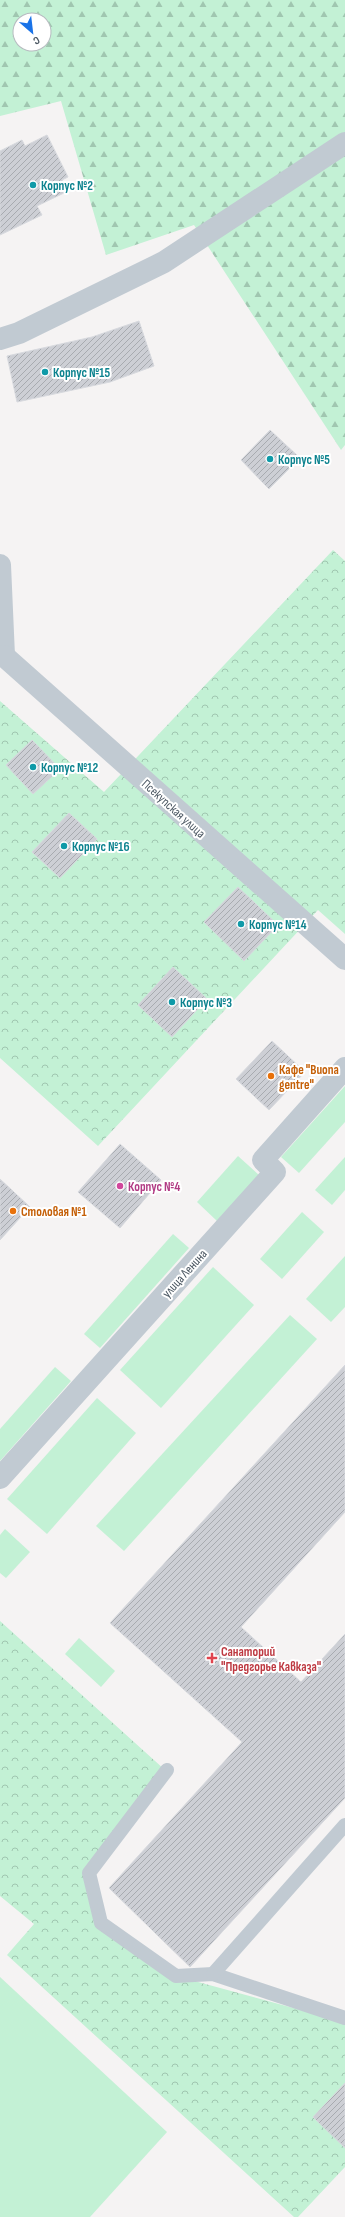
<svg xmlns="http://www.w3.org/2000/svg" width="345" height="2217" font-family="'Sofia Sans Condensed',sans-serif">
  <defs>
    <pattern id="forest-firs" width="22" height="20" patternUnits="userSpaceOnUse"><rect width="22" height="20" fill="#c3f1d5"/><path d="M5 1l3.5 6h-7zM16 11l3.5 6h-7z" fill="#a0c6b0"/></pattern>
    <pattern id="park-crowns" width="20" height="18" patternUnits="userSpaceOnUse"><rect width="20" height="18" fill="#c3f1d5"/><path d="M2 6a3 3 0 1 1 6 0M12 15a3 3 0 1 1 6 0" fill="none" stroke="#a0c6b0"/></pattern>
    <pattern id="building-hatch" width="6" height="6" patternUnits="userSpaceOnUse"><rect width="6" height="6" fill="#cdcfd5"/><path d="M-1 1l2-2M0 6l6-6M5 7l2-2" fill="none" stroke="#a8abb0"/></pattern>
  </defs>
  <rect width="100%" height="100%" fill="#f5f3f3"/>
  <g fill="#c3f1d5">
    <path d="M345,1086V1122L299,1173L281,1157Z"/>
    <path d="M238,1156L259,1175L217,1221L197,1202Z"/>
    <path d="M345,1157V1190L332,1205L315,1190Z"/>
    <path d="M302,1212L324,1232L282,1279L260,1259Z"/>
    <path d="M173,1234L189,1248L100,1348L84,1334Z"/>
    <path d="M345,1256V1307L331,1322L306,1299Z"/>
    <path d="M213,1267L254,1305L161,1408L120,1370Z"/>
    <path d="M290,1315L317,1339L124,1551L96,1526Z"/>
    <path d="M55,1367L71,1381L0,1461V1429Z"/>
    <path d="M97,1398L136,1433L47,1534L7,1499Z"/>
    <path d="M5,1529L30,1552L6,1578L0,1573V1535Z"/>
    <path d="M79,1638L115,1671L101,1687L65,1654Z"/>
    <path d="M0,1977L167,2132L90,2217H0Z"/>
  </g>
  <path fill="url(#forest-firs)" fill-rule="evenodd" d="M0,0H345V445L341,450L194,225L106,255L61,101L0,116ZM20,20H44V44H20Z"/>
  <g fill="url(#park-crowns)">
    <path d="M333,550L345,561V934L318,910L98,1146L0,1058V701L104,792Z"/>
    <path d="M0,1621L165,1770L89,1873L101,1923L176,1976L345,2022V2167L298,2217H294L7,1955L34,1924L0,1896Z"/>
  </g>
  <g fill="url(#building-hatch)" stroke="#d7d9de">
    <path d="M47,135L68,177L62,180L68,191L37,206L42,215L0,235V151L22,140L25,146Z"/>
    <path d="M139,321L154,366L110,382L17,402L7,356L92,337Z"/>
    <path d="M270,430L300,458L269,489L241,460Z"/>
    <path d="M32,740L60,769L33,794L6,765Z"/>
    <path d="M69,813L97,839L60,878L32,852Z"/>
    <path d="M238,887L278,925L244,961L204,922Z"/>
    <path d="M173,967L207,999L172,1037L138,1005Z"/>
    <path d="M272,1041L305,1072L269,1110L236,1079Z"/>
    <path d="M120,1144L161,1180L120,1228L78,1192Z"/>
    <path d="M0,1179L30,1207L0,1240Z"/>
    <path d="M345,1365V1512L241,1627L301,1682L345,1634V1798L190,1967L109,1888L242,1742L110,1623Z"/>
    <path d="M345,2083V2148L313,2117Z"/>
  </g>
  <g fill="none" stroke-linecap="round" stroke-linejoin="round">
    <g stroke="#c1cad2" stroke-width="14">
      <path d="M167,1770L89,1873L101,1923L176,1976L213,1974L345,2018"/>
      <path d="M213,1974L345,1825"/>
    </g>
    <g stroke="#c1cad2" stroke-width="22">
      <path d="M0,339L19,333L164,262L345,143"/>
      <path d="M0,565L4,656H0"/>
      <path d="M4,656L345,959"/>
      <path d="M0,1478L275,1172L263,1160L345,1068"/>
    </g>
  </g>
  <g fill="#0f9aa8" stroke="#fff" stroke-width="1.5">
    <circle cx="33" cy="185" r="4"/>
    <circle cx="45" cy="372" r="4"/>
    <circle cx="270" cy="459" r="4"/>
    <circle cx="33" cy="767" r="4"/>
    <circle cx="64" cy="846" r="4"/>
    <circle cx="241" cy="924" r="4"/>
    <circle cx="172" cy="1002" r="4"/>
  </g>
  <g fill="#e8710a" stroke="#fff" stroke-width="1.5">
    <circle cx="271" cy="1076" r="4"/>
    <circle cx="13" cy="1211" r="4"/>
  </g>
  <circle fill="#d1479c" stroke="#fff" stroke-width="1.5" cx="120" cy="1186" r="4"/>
  <path fill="#e0444e" stroke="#fff" stroke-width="1.5" d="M210 1652h4v4h4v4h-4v4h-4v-4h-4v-4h4z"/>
  <g text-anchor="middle" stroke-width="4" stroke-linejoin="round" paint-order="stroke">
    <g font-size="13" font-weight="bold" fill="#0d838f" stroke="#fff" text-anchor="start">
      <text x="41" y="190">Корпус №2</text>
      <text x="53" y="377">Корпус №15</text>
      <text x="278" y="464">Корпус №5</text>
      <text x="41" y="772">Корпус №12</text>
      <text x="72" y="851">Корпус №16</text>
      <text x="249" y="929">Корпус №14</text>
      <text x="180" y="1007">Корпус №3</text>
    </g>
    <g font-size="13" fill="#4a5661" stroke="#fff">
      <text transform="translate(174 808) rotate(42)" y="5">Псекупская улица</text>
      <text transform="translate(184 1273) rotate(-48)" y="5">улица Ленина</text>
    </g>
    <g font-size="13" font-weight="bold" fill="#c56008" stroke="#fff" text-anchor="start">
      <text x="279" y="1074">Кафе "Buona<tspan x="279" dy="15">gentre"</tspan></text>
      <text x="21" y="1216">Столовая №1</text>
    </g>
    <g font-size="13" font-weight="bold" fill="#b23c85" stroke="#fff" text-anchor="start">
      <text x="128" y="1191">Корпус №4</text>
    </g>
    <g font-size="13" font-weight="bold" fill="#be3a42" stroke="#fff" text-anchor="start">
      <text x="221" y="1656">Санаторий<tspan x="221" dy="15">"Предгорье Кавказа"</tspan></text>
    </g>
  </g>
  <g transform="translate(32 32) rotate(152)"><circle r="19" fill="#ffffff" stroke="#b7bbc0"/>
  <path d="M0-3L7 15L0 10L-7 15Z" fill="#1a73e8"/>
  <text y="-6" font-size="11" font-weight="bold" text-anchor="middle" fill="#4a5661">С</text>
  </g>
</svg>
